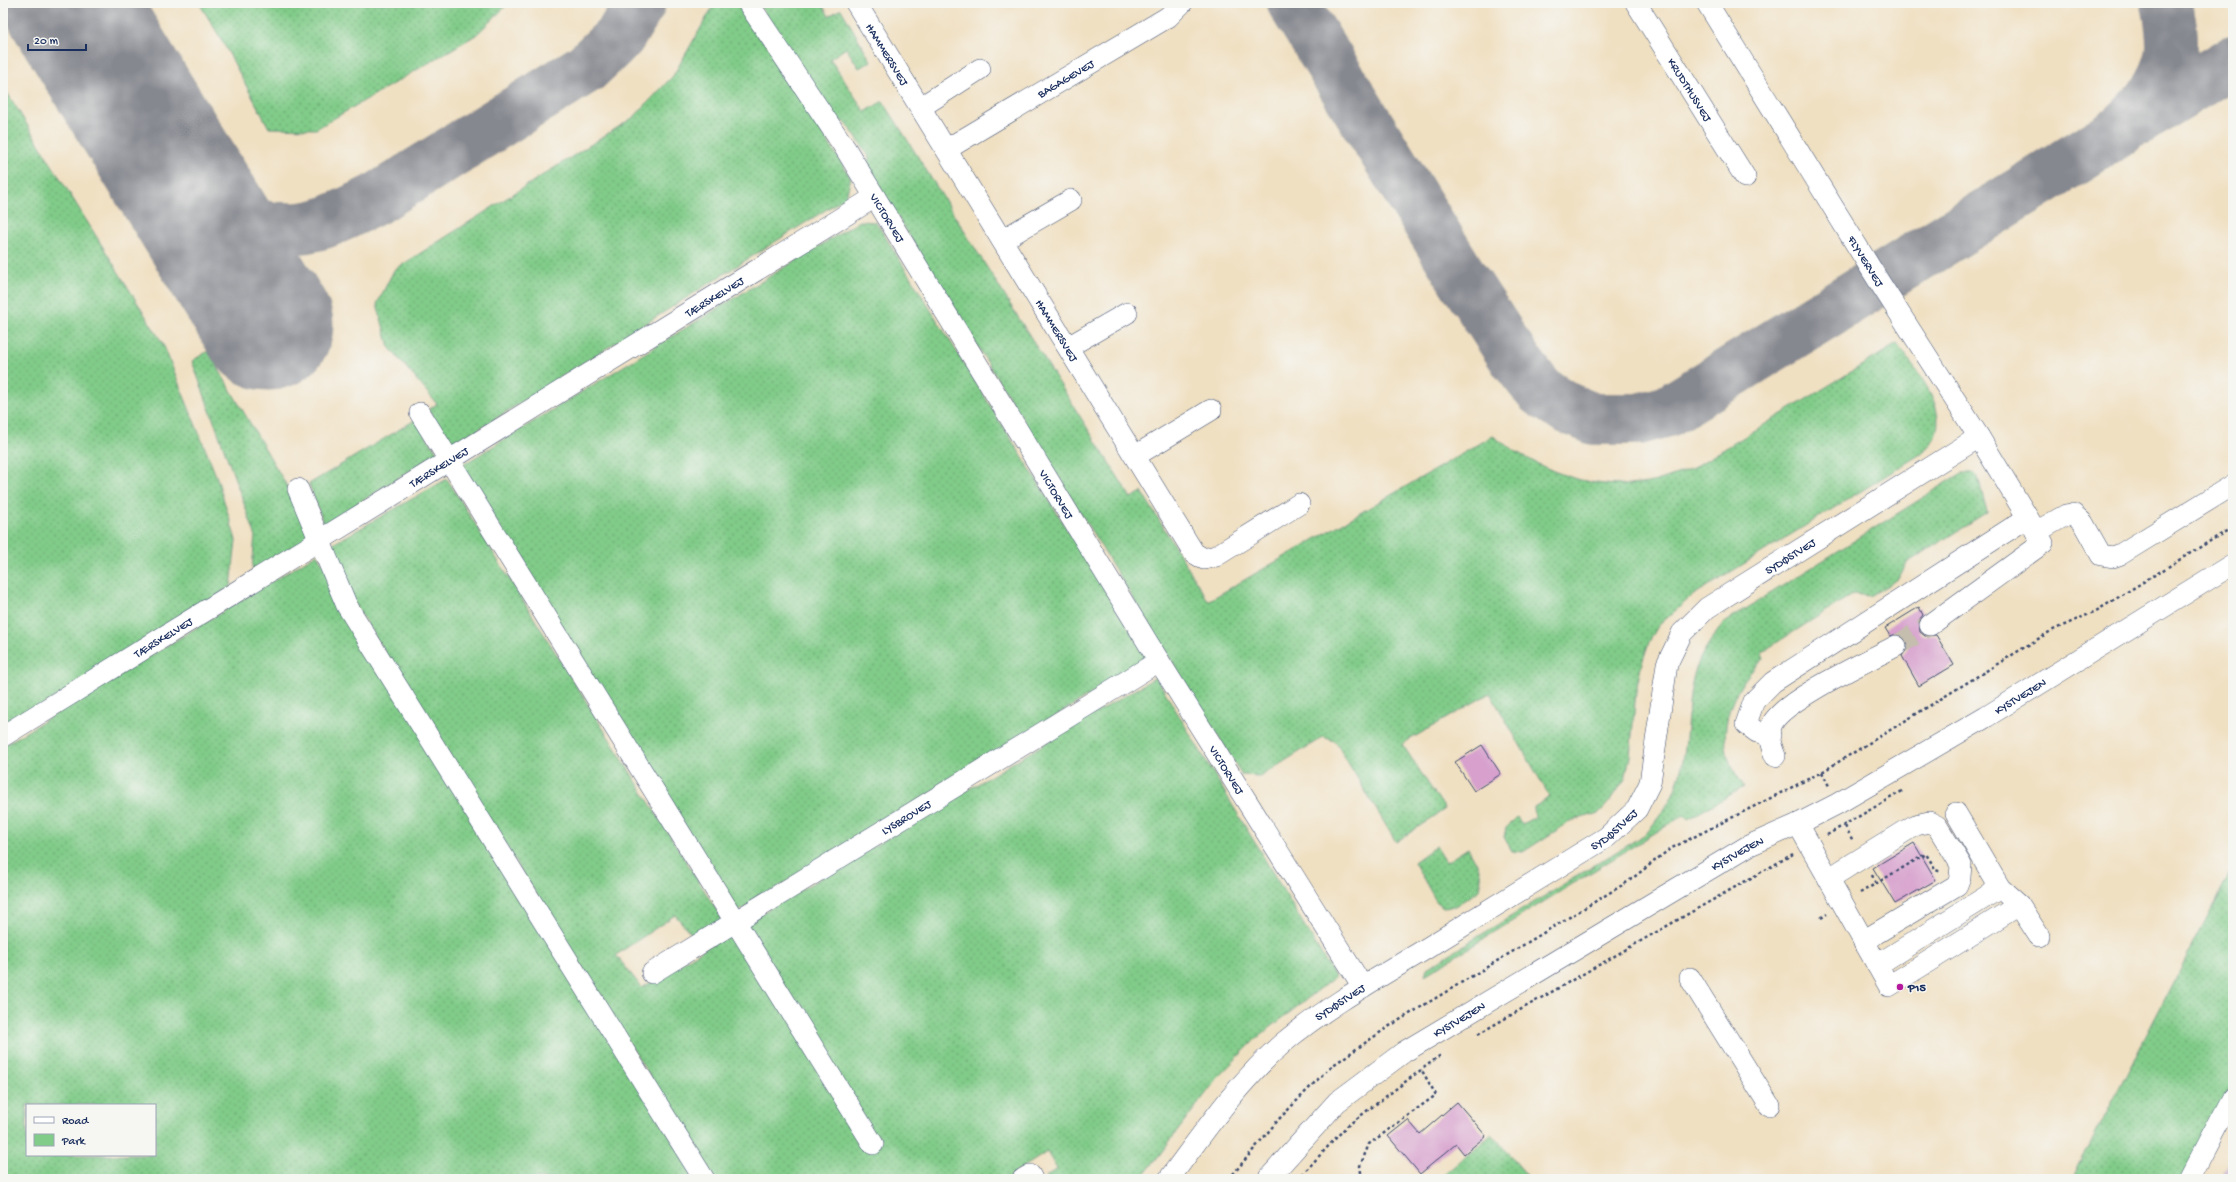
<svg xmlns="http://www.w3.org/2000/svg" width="2236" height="1182" font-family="'Gochi Hand',sans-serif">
  <defs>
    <pattern id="green-dots" width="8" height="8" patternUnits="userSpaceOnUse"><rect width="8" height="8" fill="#81cc89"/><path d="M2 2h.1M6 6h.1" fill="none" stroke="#69a673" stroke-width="1.8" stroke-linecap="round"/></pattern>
  </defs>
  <rect width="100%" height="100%" fill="#f6f6f2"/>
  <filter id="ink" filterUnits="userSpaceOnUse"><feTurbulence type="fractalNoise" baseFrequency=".025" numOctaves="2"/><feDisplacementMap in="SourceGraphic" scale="8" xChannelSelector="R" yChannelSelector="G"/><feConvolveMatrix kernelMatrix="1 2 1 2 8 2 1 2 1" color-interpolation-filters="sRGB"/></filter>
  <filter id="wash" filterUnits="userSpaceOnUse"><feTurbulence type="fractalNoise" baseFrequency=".012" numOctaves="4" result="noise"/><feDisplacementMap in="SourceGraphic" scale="16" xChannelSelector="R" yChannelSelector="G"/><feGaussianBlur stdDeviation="0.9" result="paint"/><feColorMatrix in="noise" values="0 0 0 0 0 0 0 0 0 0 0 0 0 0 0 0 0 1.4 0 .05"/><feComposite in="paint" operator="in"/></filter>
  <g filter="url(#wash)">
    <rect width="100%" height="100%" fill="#f0e0c2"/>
    <path fill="#cfbdd0" d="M2233,1153V1179H2220Z"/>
    <g fill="url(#green-dots)" stroke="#4e7e74" fill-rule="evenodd">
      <path d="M199,3H509L476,35L316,129L269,128L220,37Z"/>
      <path d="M715,3H741L851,178L846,197L452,446L428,410L437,404L389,347L377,304L394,270L634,117L673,76Z"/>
      <path d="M758,3H821L829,16L841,9L871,61L859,68L846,48L830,59L865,112L883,101L1131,498L1142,492L1208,601L1493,436C1537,468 1584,490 1641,484C1659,482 1676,474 1693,468L1897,344C1914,370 1948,403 1935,437C1933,442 1928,447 1924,452L1692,596L1658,626L1649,642L1641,666L1636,691L1630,756L1625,779L1611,800L1599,813L1571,821L1523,852L1512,851L1504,837L1506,828L1517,817L1522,824L1535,817L1534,807L1550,797L1490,693L1402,744L1445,809L1396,842L1335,741L1323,737L1261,776L1242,775L867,167L869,156L846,123L833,118Z"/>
      <path d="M3,86L163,344L217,478L236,540L231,587L3,730Z"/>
      <path d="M860,221L876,222L1148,659L738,912L461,466Z"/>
      <path d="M208,351L288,488L310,538L252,570L255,534L192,361Z"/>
      <path d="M415,420L438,453L324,525L309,484Z"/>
      <path d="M1962,473H1973L1978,477L1987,512L1907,563L1898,579L1870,596L1853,594L1762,652L1764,659C1736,682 1717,723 1729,760C1732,769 1739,778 1744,787L1688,819L1684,815L1425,975L1427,968L1647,833C1654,822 1664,812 1670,800C1689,765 1685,721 1692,683C1696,660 1710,640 1725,622Z"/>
      <path d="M447,479L724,922L694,937L675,915L616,955L642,988L744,924L1156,677L1335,977L1257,1038L1220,1075L1141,1179H1046V1176L1057,1169L1047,1152L1005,1179H714L356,606L331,545Z"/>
      <path d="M317,554L696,1179H3V746ZM27,1105H155V1155H27Z"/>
      <path d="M1436,846L1446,862L1468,848C1477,864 1483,871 1480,890L1455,906L1443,907L1436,901L1414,862Z"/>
      <path d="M2233,867V1080L2184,1179H2072Z"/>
      <path d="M1492,1134L1530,1179H1439Z"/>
    </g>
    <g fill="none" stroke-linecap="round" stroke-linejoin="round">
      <g stroke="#868890" stroke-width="52">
        <path d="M1293,3L1463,279L1515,359L1540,391L1567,408L1594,419H1639L1668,411L2120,131C2143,111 2165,87 2171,56C2174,39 2170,19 2167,3"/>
        <path d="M2139,119L2233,61"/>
        <path d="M182,184C195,194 208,206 221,213C247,227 292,233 320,224C340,218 359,207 378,198L586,68L620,36L640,3"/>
      </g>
      <path stroke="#868890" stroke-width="131" d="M70,3L268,325"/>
    </g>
    <g id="blocks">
      <g fill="#d7a0cd">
        <path d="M1919,607L1923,615L1919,620L1920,632L1925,636L1936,635L1954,665L1919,686L1902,656L1908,647L1906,640L1897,634L1890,636L1885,628Z"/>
        <path d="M1482,745L1501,774L1474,791L1455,762Z"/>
        <path d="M1914,843L1936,880L1895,904L1873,868Z"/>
        <path d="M1457,1102L1486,1136L1464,1154L1456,1144L1420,1174L1388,1136L1408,1120L1420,1134Z"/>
      </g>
    </g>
  </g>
  <g filter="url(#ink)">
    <use href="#blocks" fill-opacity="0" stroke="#3b4a6d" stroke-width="1"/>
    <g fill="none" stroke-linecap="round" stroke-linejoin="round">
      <path stroke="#c5bdae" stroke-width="21" stroke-dasharray="21 10" stroke-linecap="butt" d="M1896,646L1930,625"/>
      <defs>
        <g id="minor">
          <path id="s1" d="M748,3L845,148L1159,661L1363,987"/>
          <path id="s2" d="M856,3L1194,553L1204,559L1216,556L1299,504"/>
          <path id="s3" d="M1636,3L1745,177"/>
          <path id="s4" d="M1707,3L1878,280L1979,437L2043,543L1930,625"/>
          <path d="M921,107L980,69"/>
          <path id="s5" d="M947,149L1168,17L1182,3"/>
          <path d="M1002,240L1071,200"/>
          <path d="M1068,347L1127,313"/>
          <path d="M420,413L873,1144"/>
          <path d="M1135,456L1211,410"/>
          <path d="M298,489L347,606L704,1179"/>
          <path d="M2036,532L2066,515L2073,514L2083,523L2101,555L2113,557L2121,554L2233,485"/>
          <path d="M1771,735L1757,732L1746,724L1754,701L1773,682L2027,518"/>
          <path id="s6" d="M3,736L875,197"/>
          <path d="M1775,756C1771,746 1767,735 1772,724C1783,700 1870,660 1896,646"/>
          <path d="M1956,813L2000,888L2019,905L2039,936"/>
          <path d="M1798,824L1889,986L2019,905"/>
          <path d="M1828,879L1915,825L1929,822L1937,826L1961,865L1960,877L1957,885L1875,934L1864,943"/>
          <path d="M1877,965L2000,888"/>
          <path id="s7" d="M652,973L1159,661"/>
          <path d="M1690,978L1769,1105"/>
          <path d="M1023,1179L1030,1175L1032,1179"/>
          <path id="s8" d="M1169,1179C1204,1132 1238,1082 1283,1043C1326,1007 1376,979 1424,950C1485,913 1546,875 1607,837L1637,809L1650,783L1667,664L1682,633L1707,608L1979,437"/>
          <path id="s9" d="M1268,1179L1337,1102L1404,1052L1748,846L1798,824L1837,804L1986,717L2233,564"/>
          <path d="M2190,1179L2233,1097"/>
        </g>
      </defs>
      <use href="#minor" stroke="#3b4a6d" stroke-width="22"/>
      <g stroke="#3b4a6d" stroke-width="2.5" stroke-dasharray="3 3" stroke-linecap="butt">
        <path d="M1822,772L1829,786"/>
        <path d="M1845,826L1853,841"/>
        <path d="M1827,835L1904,790"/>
        <path d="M1872,875L1876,884"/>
        <path d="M1860,893L1926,854L1936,870L1941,872"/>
        <path d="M1821,918L1827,914"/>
        <path d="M1478,1034L1793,854"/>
        <path d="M1229,1179L1279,1119L1329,1068L1388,1027L1629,881L1670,849L1822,772L2051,631L2096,611L2233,527"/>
        <path d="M1298,1179L1347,1126L1442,1054"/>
        <path d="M1362,1179L1360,1166L1369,1144L1436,1095L1421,1069"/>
      </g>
      <use href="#minor" stroke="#fff" stroke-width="21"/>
    </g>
  </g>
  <circle fill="#b5179e" stroke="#f6f6f2" stroke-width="1.5" cx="1900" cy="987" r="4"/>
  <g text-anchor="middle" stroke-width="3" stroke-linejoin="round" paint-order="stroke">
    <g font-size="12" fill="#1b2f5e" stroke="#f6f6f2">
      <text dy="4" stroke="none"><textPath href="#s2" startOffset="60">HAMMERSVEJ</textPath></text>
      <text dy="4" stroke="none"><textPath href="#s5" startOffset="138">BAGAGEVEJ</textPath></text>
      <text dy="4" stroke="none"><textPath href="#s3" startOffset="102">KRUDTHUSVEJ</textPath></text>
      <text dy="4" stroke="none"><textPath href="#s1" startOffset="256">VICTORVEJ</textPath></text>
      <text dy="4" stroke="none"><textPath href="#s4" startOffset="303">FLYVERVEJ</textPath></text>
      <text dy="4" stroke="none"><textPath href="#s6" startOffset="836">TÆRSKELVEJ</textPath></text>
      <text dy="4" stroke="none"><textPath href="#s2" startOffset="384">HAMMERSVEJ</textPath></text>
      <text dy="4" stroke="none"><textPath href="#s6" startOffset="512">TÆRSKELVEJ</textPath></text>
      <text dy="4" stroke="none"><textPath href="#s1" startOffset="580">VICTORVEJ</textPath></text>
      <text dy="4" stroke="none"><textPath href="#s8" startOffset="920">SYDØSTVEJ</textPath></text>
      <text dy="4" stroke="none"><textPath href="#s6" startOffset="188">TÆRSKELVEJ</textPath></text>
      <text dy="4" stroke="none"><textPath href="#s9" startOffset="899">KYSTVEJEN</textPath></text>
      <text dy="4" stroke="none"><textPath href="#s1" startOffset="904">VICTORVEJ</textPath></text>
      <text dy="4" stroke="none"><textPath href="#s7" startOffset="298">LYSBROVEJ</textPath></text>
      <text dy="4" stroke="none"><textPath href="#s8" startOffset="572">SYDØSTVEJ</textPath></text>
      <text dy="4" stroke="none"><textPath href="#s9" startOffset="575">KYSTVEJEN</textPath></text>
      <text dy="4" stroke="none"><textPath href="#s8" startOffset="248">SYDØSTVEJ</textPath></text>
      <text dy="4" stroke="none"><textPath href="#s9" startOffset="251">KYSTVEJEN</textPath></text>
    </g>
    <g font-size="12" font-weight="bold" fill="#1b2f5e" stroke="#f6f6f2" text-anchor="start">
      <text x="1908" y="991">P15</text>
    </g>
  </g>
  <rect width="2236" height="1182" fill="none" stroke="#f6f6f2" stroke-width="16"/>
  <rect x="26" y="1104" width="130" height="52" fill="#f6f6f2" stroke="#9ea6b7"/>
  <rect x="34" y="1117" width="20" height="6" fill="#ffffff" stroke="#9ea6b7"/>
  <text x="62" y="1124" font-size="12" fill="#1b2f5e">Road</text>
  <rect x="34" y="1134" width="20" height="12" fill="#81cc89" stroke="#9ea6b7"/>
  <text x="62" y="1144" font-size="12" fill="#1b2f5e">Park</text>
  <path d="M28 44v6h58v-6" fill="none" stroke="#1b2f5e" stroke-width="2"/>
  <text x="34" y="44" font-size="12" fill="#1b2f5e" stroke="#f6f6f2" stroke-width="3" paint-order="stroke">20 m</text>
</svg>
